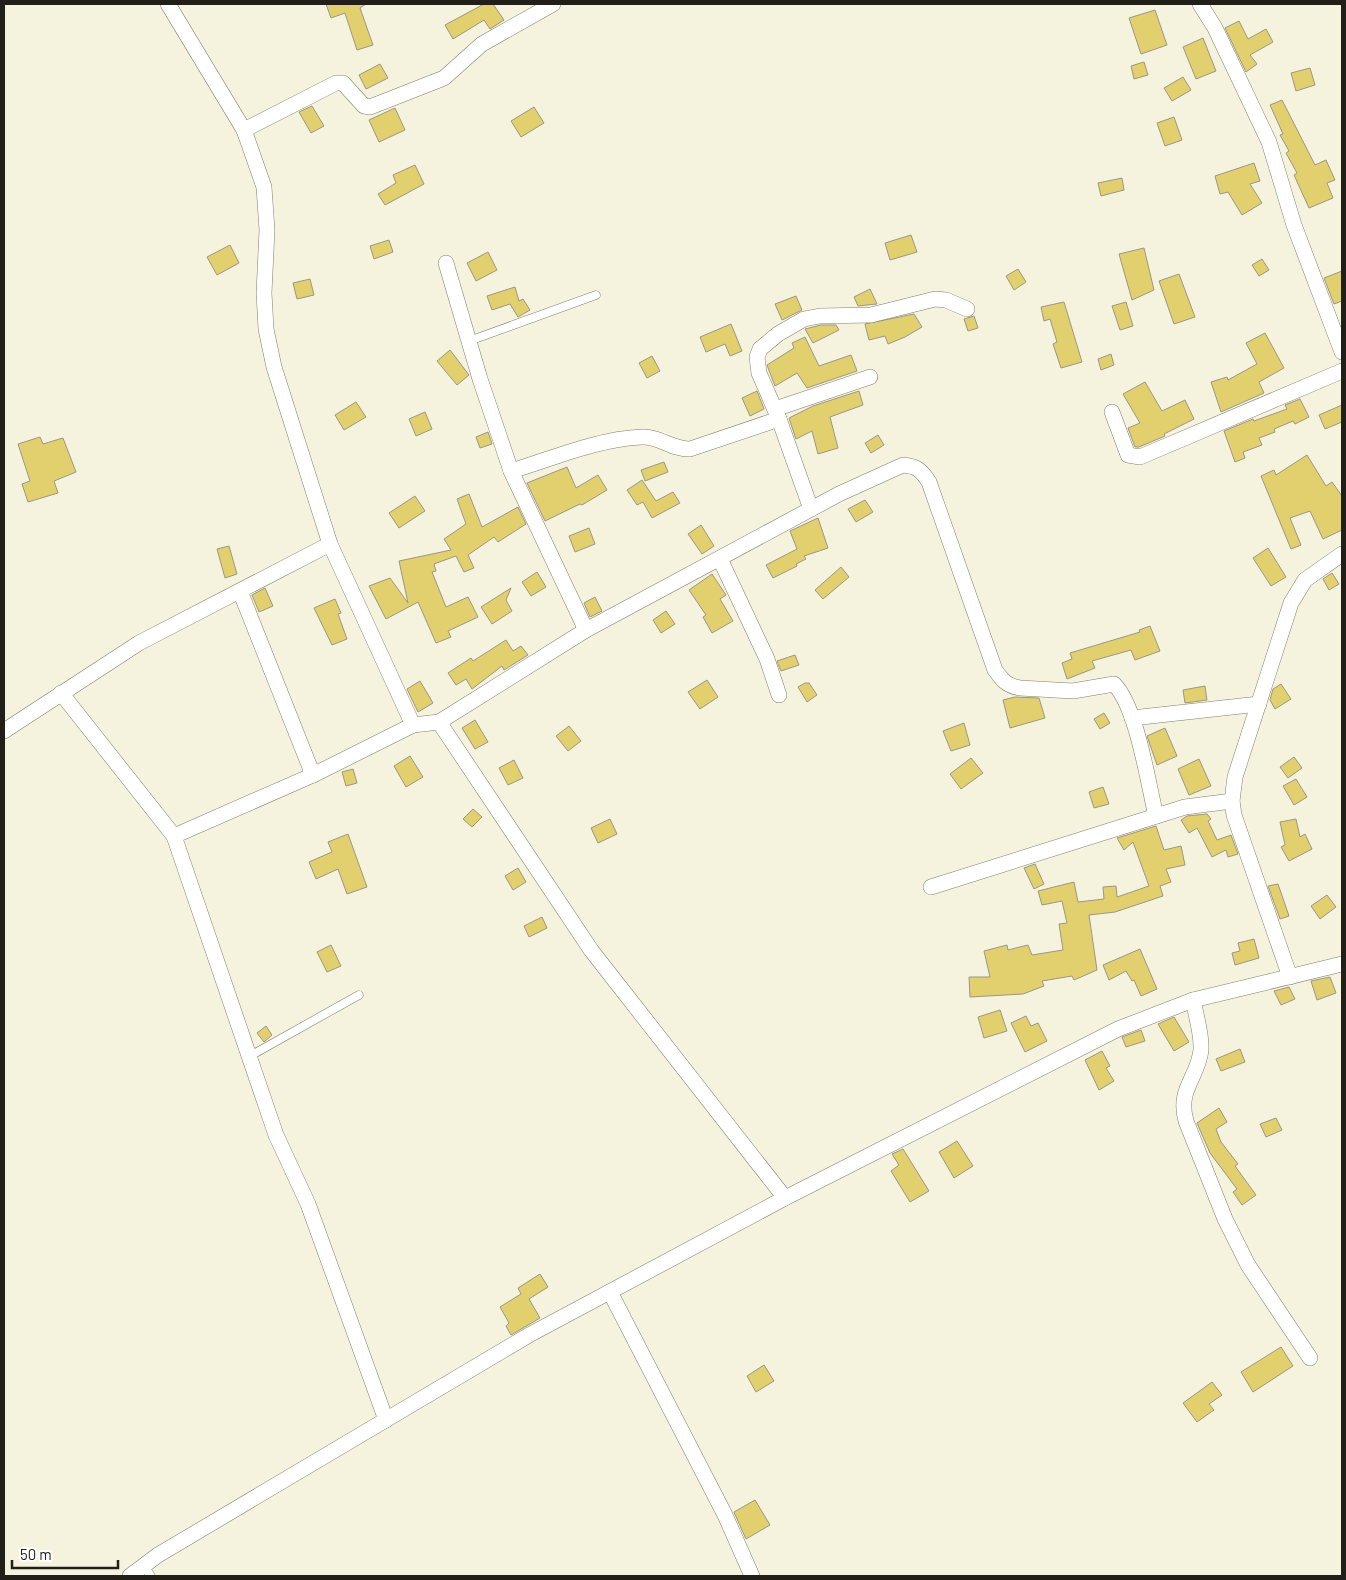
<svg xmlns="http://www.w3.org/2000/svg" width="1346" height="1580" font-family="Barlow,sans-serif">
  <rect width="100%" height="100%" fill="#f5f2de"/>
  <g fill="#e2d06e" stroke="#9a9785">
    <path d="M326,4H366L360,8L373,45L357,50L345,13L331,18Z"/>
    <path d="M484,4H493L504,20L490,29L484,20L453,39L445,25Z"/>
    <path d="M1155,10L1167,45L1141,54L1129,18Z"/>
    <path d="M1239,21L1248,39L1266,29L1273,42L1250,55L1257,64L1246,72L1225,28Z"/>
    <path d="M1203,38L1216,71L1196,79L1183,47Z"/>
    <path d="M1144,62L1148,75L1134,79L1131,66Z"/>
    <path d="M380,64L388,78L366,89L359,75Z"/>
    <path d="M1310,68L1315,85L1296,91L1291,73Z"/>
    <path d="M1183,77L1191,90L1172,101L1164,88Z"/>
    <path d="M1282,100L1315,165L1326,160L1335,180L1327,183L1333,198L1309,208L1294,175L1297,173L1286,153L1289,151L1280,135L1283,134L1270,105Z"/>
    <path d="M312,106L324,126L311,133L299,112Z"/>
    <path d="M534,107L544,123L521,137L511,121Z"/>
    <path d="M395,108L405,130L379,142L369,120Z"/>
    <path d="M1174,117L1182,140L1165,146L1157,123Z"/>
    <path d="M1254,163L1260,181L1250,184L1262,203L1242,215L1228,192L1220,194L1215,176Z"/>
    <path d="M415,165L424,184L385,205L378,194L396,183L393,175Z"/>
    <path d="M1122,178L1124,190L1101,196L1098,183Z"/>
    <path d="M911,235L917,252L890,260L885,243Z"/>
    <path d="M389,240L393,252L374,259L370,246Z"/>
    <path d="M230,245L239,263L217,275L207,257Z"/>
    <path d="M1144,248L1154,290L1132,300L1119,254Z"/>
    <path d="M488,252L497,270L476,281L467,263Z"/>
    <path d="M1262,259L1269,270L1259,276L1252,265Z"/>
    <path d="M1018,269L1026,282L1014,290L1006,276Z"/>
    <path d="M1342,271V301L1334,304L1324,278Z"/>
    <path d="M1179,274L1195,317L1174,324L1159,281Z"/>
    <path d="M310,279L314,295L297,299L293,283Z"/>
    <path d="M515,287L519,301L523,299L530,310L518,317L510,304L492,310L487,296Z"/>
    <path d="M870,289L877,304L858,306L854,297Z"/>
    <path d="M796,296L802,310L782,320L775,304Z"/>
    <path d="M1064,302L1082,362L1061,368L1053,344L1057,342L1050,319L1044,321L1041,307Z"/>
    <path d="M1126,302L1133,326L1120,330L1112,306Z"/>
    <path d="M914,314L922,327L905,337L888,344L885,336L869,340L865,324Z"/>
    <path d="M974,316L978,328L968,331L964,319Z"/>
    <path d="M731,324L742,351L730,356L725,344L706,352L700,337Z"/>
    <path d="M821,325H836L839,330L813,343L805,329Z"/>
    <path d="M1265,333L1284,368L1259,382L1264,393L1221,412L1211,382L1227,377L1228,380L1257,364L1246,343Z"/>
    <path d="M805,337L819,366L851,355L857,371L807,388L797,373L775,386L767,365L794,348L792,343Z"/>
    <path d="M450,350L469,375L457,385L437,361Z"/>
    <path d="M1111,354L1114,365L1101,370L1098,359Z"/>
    <path d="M652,356L660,371L647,378L639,363Z"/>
    <path d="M1145,382L1162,411L1185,400L1194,419L1164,434L1165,436L1139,447H1135L1128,428L1140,423L1123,394Z"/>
    <path d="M757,391L764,409L750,416L742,398Z"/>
    <path d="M859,391L863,405L830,417L838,448L818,454L812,431L796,439L789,418L813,406Z"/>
    <path d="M1300,399L1309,417L1295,424L1293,421L1274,429L1275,432L1259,438L1262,445L1243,452L1245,458L1235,462L1224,431L1253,419L1254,421L1287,409L1285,405Z"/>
    <path d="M356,402L366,417L344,430L335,415Z"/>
    <path d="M1342,405V422L1325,429L1319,415Z"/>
    <path d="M425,412L432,429L416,436L409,419Z"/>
    <path d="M488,432L492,444L480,448L476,437Z"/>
    <path d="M878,435L884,445L871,453L865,443Z"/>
    <path d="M40,437L43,444L63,438L76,472L54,481L58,493L28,502L22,484L30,481L18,444Z"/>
    <path d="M1307,455L1326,486L1332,482L1342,496V530L1323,539L1310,511L1290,518L1301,545L1291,549L1261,476L1274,470L1276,475Z"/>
    <path d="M664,462L668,472L645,481L641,470Z"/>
    <path d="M567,467L576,488L598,475L607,490L582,505L580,504L545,521L527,483Z"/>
    <path d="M642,480L656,501L673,492L680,503L652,518L643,502L637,505L627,490Z"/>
    <path d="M469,494L482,527L518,507L526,524L498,542L494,537L468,555L474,568L464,572L456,556L434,564L436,571L432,572L446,607L468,597L478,617L448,631L451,637L436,643L418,602L386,619L369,586L390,578L408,603L399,561L451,550L444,539L466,524L457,499Z"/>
    <path d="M415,496L425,511L399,528L389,513Z"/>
    <path d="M865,500L873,512L856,522L848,509Z"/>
    <path d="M818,518L828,548L804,556L806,559L796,564L797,566L773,578L766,565L797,549L790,531Z"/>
    <path d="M701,525L714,546L702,554L688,534Z"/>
    <path d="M589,528L595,544L575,552L569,536Z"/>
    <path d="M229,546L237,574L225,578L217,549Z"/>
    <path d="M1268,548L1286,577L1271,586L1253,558Z"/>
    <path d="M841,567L849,577L823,599L815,590Z"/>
    <path d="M537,572L546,587L531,596L522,582Z"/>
    <path d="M1332,573L1339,584L1329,590L1323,579Z"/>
    <path d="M712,574L726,595L720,599L733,621L712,633L703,617L706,615L689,590Z"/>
    <path d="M265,588L273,606L259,612L252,595Z"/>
    <path d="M511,588L506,600L512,611L492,624L481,607Z"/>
    <path d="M595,597L602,611L590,617L584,603Z"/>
    <path d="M335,599L341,613L338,614L347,639L332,645L314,608Z"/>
    <path d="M666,611L675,624L661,633L653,620Z"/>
    <path d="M1150,626L1160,651L1135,660L1131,650L1092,661L1095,668L1067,679L1062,663L1072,659L1070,653L1140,632L1139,630Z"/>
    <path d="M506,640L513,651L521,646L528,655L504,670L502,666L472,689L466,679L456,685L448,673L471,658L473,661Z"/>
    <path d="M795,655L799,665L781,671L777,661Z"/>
    <path d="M707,680L718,697L700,709L688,692Z"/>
    <path d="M420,681L433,703L418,712L407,689Z"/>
    <path d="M805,683H809L817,695L807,702L798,687Z"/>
    <path d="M1281,684L1291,699L1275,709L1270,700L1273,689Z"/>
    <path d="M1205,686L1207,700L1185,703L1183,690Z"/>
    <path d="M1015,697L1039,698L1045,718L1010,728L1003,700Z"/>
    <path d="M1104,713L1110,723L1100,729L1094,719Z"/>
    <path d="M475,720L488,742L475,749L462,728Z"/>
    <path d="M964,723L970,745L951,751L943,731Z"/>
    <path d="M569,726L581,741L568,751L556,736Z"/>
    <path d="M1165,728L1177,756L1157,765L1147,736Z"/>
    <path d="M410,756L423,777L406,787L394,766Z"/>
    <path d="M1294,757L1302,768L1288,778L1280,767Z"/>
    <path d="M971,758L983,773L961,789L950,774Z"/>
    <path d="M1199,759L1211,786L1189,795L1178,769Z"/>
    <path d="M514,760L523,778L508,785L499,768Z"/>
    <path d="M353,769L357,783L346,786L342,772Z"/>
    <path d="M1296,779L1307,797L1294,805L1283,786Z"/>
    <path d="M1103,787L1109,804L1094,808L1089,792Z"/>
    <path d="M473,809L482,817L472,827L463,819Z"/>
    <path d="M1207,814L1211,819L1208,821L1217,840L1231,835L1238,854L1228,857L1226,850L1212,857L1197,828L1189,833L1181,820L1187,816Z"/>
    <path d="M610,819L617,834L598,843L591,828Z"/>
    <path d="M1296,819L1300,837L1305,834L1312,849L1289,861L1281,847L1285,845L1280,822Z"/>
    <path d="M1156,826L1164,850L1181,846L1185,865L1166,869L1171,882L1160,886L1163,896L1115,912L1089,915L1097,970L1074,980L1072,976L1042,981L1044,986L1023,994L970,997L969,977H990L984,951L1007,945L1008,950L1028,945L1032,955L1063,950L1059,924L1067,923L1062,901L1042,905L1038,891L1074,882L1078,902L1104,899L1103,887L1116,886L1117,897L1149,886L1133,842L1124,850L1117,838Z"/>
    <path d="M348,834L367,887L347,894L338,869L316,879L309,862L332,852L328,842Z"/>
    <path d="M1035,864L1044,884L1034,889L1024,868Z"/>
    <path d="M518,868L526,882L513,890L505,876Z"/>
    <path d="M1278,884L1289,916L1280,919L1268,886Z"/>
    <path d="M1327,895L1336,907L1320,919L1311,906Z"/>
    <path d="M542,917L547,928L529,937L524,926Z"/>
    <path d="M1254,939L1259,958L1235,965L1232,953L1240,951L1238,943Z"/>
    <path d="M331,945L341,966L327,972L317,952Z"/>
    <path d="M1140,949L1157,989L1141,996L1134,980L1132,981L1126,971L1109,980L1103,965Z"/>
    <path d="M1330,977L1336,993L1317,1000L1311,981Z"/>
    <path d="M1289,987L1295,999L1281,1005L1274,991Z"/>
    <path d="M1000,1010L1007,1031L984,1038L978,1017Z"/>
    <path d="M1026,1016L1031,1026L1038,1023L1047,1041L1025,1052L1011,1023Z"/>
    <path d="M1174,1017L1189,1042L1174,1051L1158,1024Z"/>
    <path d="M266,1026L272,1035L264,1042L257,1033Z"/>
    <path d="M1141,1030L1145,1041L1126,1047L1122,1037Z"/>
    <path d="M1240,1049L1245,1062L1221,1071L1216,1059Z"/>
    <path d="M1102,1051L1110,1066L1106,1068L1114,1081L1099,1090L1085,1060Z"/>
    <path d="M1219,1108L1227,1122L1216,1129L1221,1142L1238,1164L1235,1166L1256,1195L1242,1205L1233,1192L1237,1189L1210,1153L1197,1123Z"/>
    <path d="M1276,1118L1282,1130L1266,1137L1260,1124Z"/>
    <path d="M957,1141L973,1166L954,1178L939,1152Z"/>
    <path d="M903,1149L929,1191L910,1202L891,1171L899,1165L892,1154Z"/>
    <path d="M540,1274L548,1287L529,1299L540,1318L511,1335L506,1326L509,1323L500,1307L521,1294L518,1288Z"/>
    <path d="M1281,1347L1293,1366L1253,1392L1241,1372Z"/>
    <path d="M764,1365L774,1381L756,1392L747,1376Z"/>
    <path d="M1212,1382L1222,1395L1209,1404L1214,1410L1197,1422L1183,1403Z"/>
    <path d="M755,1500L770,1525L746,1539L734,1512Z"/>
  </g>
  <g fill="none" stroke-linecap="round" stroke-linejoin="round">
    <defs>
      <g id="service">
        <path d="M469,341L596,295"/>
        <path d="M250,1056L359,995"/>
        <path d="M144,1566L151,1576"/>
      </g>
      <g id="minor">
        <path d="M168,4L244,130L264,187L267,230L264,293L266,329L274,367L330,544L413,725L439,722L591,950L785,1198"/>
        <path d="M1200,4L1215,28L1269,142L1294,225L1342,352"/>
        <path d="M244,130L336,83H343L364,106L370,107L444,78L482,44L553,4"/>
        <path d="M446,263L480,379L511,471L586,630"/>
        <path d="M775,409L870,377"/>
        <path d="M1112,412L1128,455L1140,457L1342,371"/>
        <path d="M511,471C554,458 597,439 642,437C659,436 673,450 690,449L779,419"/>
        <path d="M811,509L779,419L759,373L757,357L760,349L778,334L804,319L820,316L871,315L935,299L946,300L967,309"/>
        <path d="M720,559L767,659L779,695"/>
        <path d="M240,591L313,775"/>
        <path d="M61,693L174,836"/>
        <path d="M1132,718L1259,704"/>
        <path d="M439,722L586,630L839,494L903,465C917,466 922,471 929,482L995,670C1002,680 1007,686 1020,688L1073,691L1114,684C1137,707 1148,783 1156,816"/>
        <path d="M4,731L139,643L330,544"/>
        <path d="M931,887L1185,807L1232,801"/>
        <path d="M1290,977L1234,815L1232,801L1235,777L1291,603L1305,580L1342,554"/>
        <path d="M1193,1000C1196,1016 1202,1034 1201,1050C1198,1078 1177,1089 1186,1121L1225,1219L1248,1265L1310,1358"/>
        <path d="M610,1292L725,1515L752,1576"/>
        <path d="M386,1420L308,1204L276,1135L174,836L313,775L413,725"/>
        <path d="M130,1576L158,1555L529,1335L785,1198L1118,1029L1193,1000L1342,964"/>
      </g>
    </defs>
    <use href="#service" stroke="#827f6d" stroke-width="9"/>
    <use href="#minor" stroke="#827f6d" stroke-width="16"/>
    <use href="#service" stroke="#fff" stroke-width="8"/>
    <use href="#minor" stroke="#fff" stroke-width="15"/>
  </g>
  <rect width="1346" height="1580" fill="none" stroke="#211f18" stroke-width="10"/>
  <path d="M12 1560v8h106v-8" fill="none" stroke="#211f18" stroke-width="2.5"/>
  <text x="20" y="1560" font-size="15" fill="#211f18" stroke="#ffffff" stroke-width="4" paint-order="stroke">50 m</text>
</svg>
